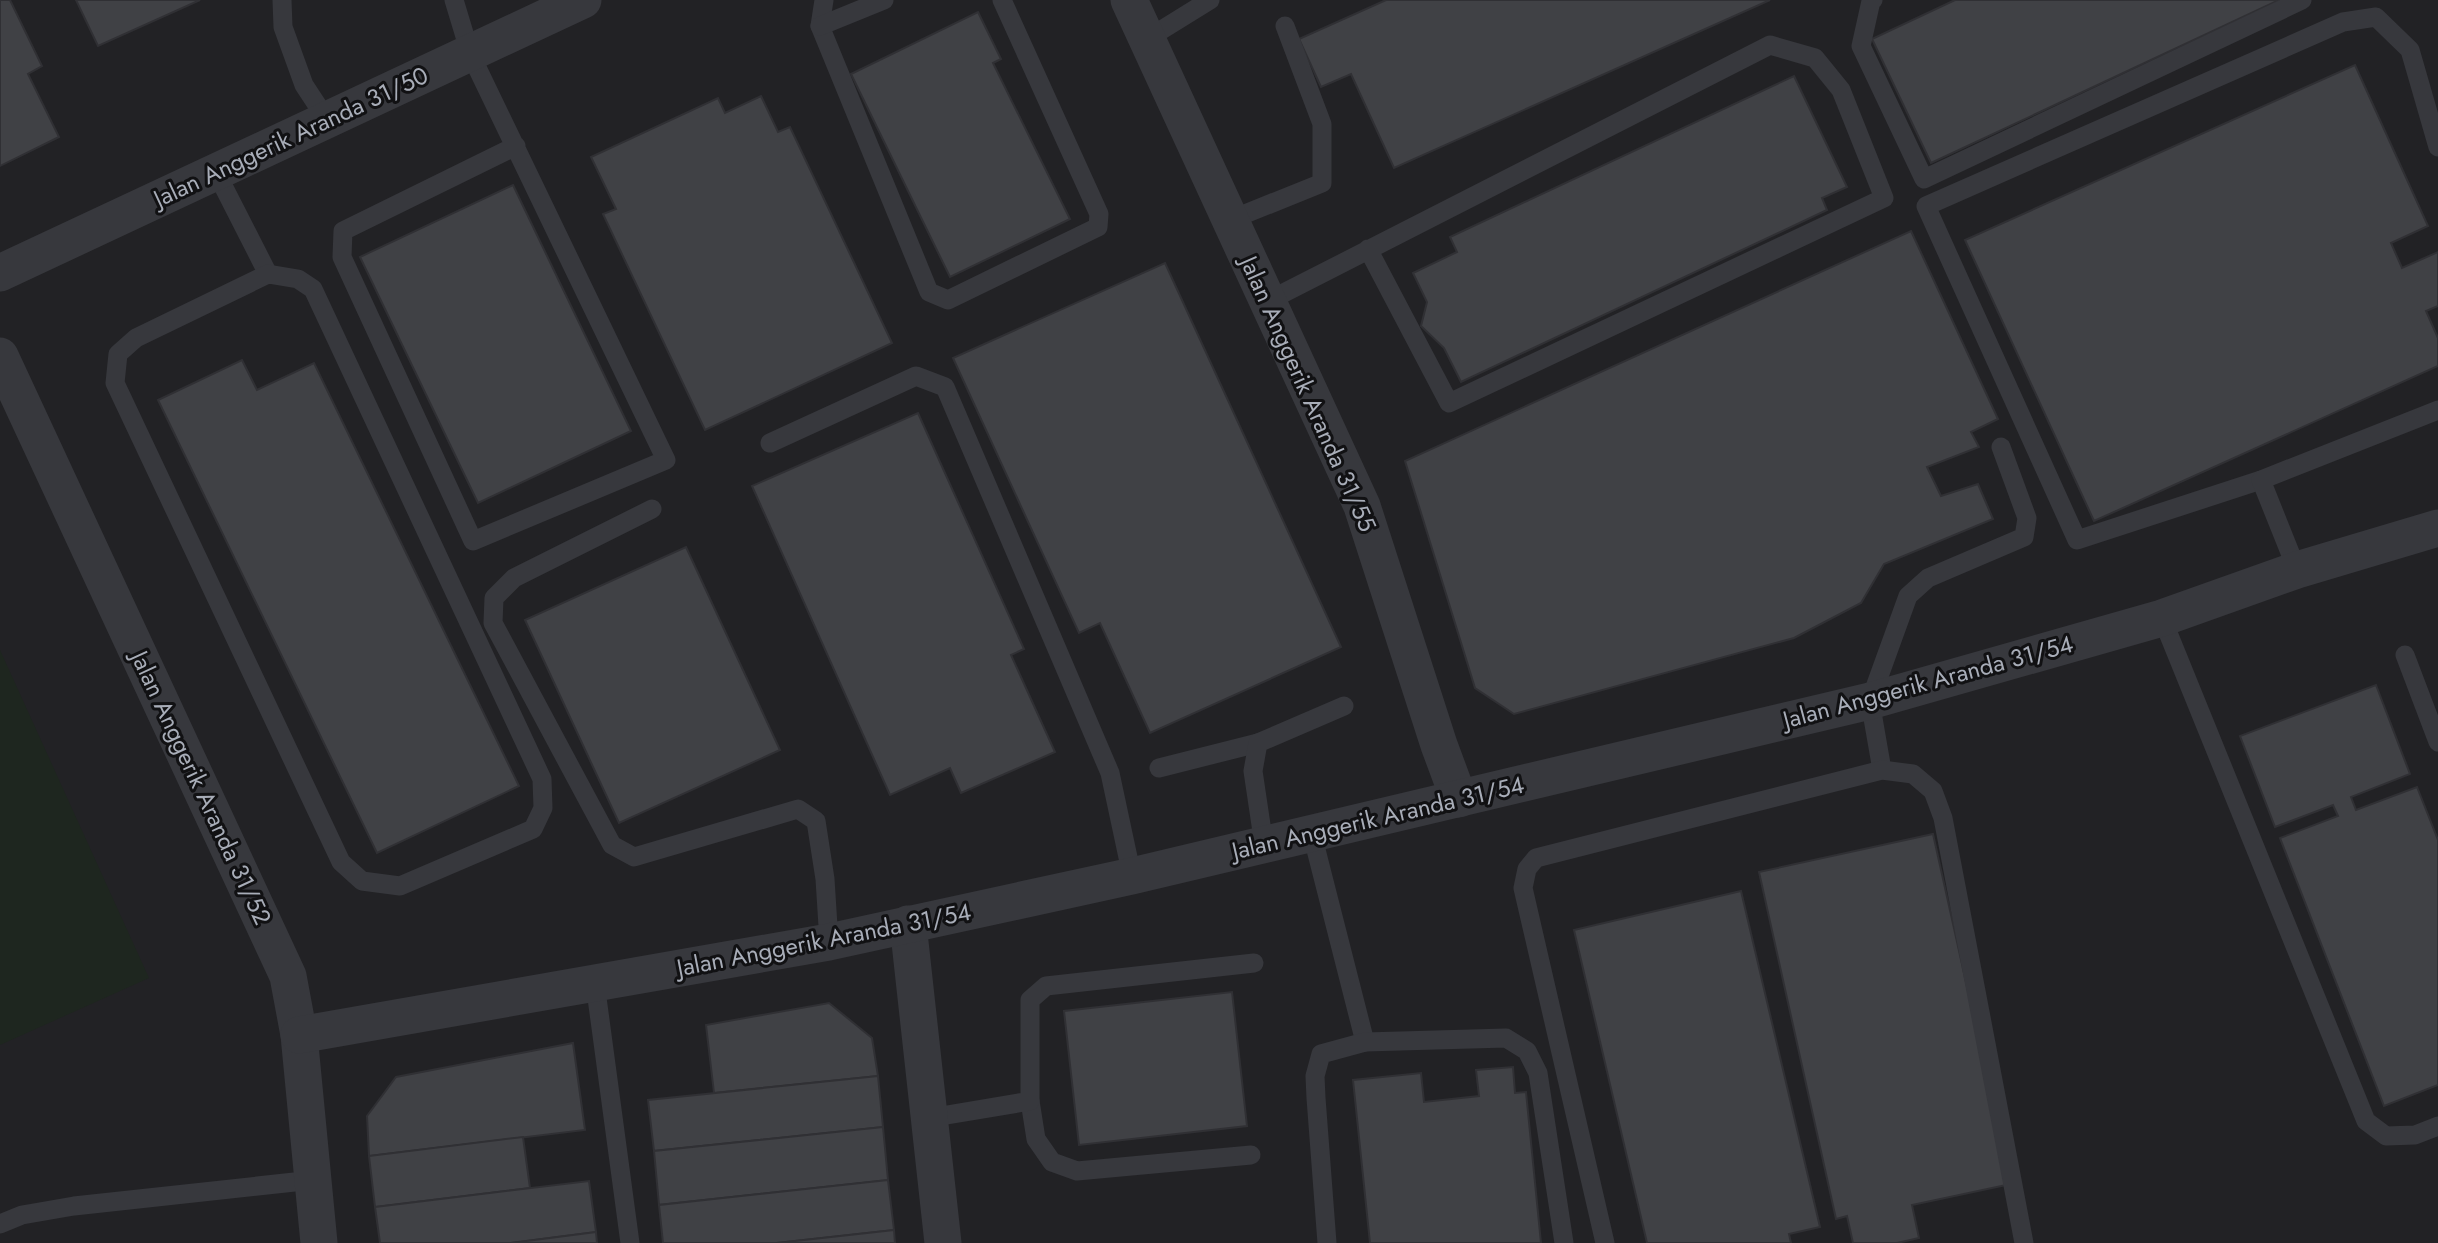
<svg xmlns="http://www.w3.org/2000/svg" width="2438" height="1243" font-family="Jost,sans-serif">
  <rect width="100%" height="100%" fill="#161618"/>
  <rect fill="#222225" x="0" y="0" width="2438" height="1243"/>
  <path fill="#1e261f" d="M0,650L149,978L0,1045Z"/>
  <g fill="#404145" stroke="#303034" stroke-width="2">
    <path d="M0,0H10L42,66L28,74L59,137L0,166Z"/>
    <path d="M76,0H200L98,46Z"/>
    <path d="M1386,0H1770L1394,168L1351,74L1321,87L1299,39Z"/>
    <path d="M1955,0H2279L1931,163L1872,39Z"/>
    <path d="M978,12L1001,59L993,63L1070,219L950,277L851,74Z"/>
    <path d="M2355,65L2428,226L2391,243L2402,268L2438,252V306L2426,311L2438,338V366L2094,521L1965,240Z"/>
    <path d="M1794,76L1847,187L1822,198L1827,210L1461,382L1444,348L1421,326L1427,302L1413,273L1457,252L1450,237Z"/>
    <path d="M761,96L778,132L790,127L892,343L705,430L603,214L616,209L591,157L718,98L725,113Z"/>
    <path d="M513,185L631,431L478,503L360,257Z"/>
    <path d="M1911,231L1998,419L1971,432L1979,447L1927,467L1941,496L1978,484L1993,519L1884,564L1861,603L1794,638L1514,714L1475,688L1405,461Z"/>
    <path d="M1165,263L1341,647L1150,733L1100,623L1079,633L953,358Z"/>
    <path d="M242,360L257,390L314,363L519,786L377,853L158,400Z"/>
    <path d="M918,413L1024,649L1011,655L1055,752L961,793L950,768L890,795L752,486Z"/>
    <path d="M686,547L780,750L619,823L525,620Z"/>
    <path d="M2376,685L2410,774L2351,797L2356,810L2417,787L2438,840V1085L2384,1106L2280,838L2338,816L2333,805L2275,827L2240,736Z"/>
    <path d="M1933,834L2011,1184L1912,1205L1919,1238L1897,1243H1853L1847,1216L1836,1219L1759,872Z"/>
    <path d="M1741,891L1820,1227L1789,1234L1791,1243H1647L1574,930Z"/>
    <path d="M1232,992L1247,1126L1079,1145L1064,1011Z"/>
    <path d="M829,1003L872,1038L878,1076L714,1093L706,1025Z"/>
    <path d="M573,1043L585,1130L369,1156L367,1116L396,1077Z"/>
    <path d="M1513,1067L1515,1093L1526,1092L1541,1243H1370L1353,1080L1421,1073L1424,1102L1479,1096L1476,1070Z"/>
    <path d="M878,1076L883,1127L654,1151L648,1100Z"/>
    <path d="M883,1127L888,1180L659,1205L654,1151Z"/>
    <path d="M523,1137L530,1188L375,1207L369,1156Z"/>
    <path d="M888,1180L894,1230L777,1243H663L659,1205Z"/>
    <path d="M589,1181L596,1232L511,1243H380L375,1207Z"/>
    <path d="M894,1230L895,1243H777Z"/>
    <path d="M596,1232L597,1243H511Z"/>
  </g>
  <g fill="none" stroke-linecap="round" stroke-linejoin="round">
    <g stroke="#37383d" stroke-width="19">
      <path d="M282,0L283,27L304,85L327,120"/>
      <path d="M454,0L470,53L666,460L473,541L342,257L343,231L516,146"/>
      <path d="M824,0L820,26L929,292L948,300L1098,227L1099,214L1002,0"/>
      <path d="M1873,0L1871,1L1861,46L1924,179L2302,0"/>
      <path d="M820,26L884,0"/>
      <path d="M1147,39L1210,0"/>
      <path d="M216,172L268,274"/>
      <path d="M1230,220L1322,183V124L1285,26"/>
      <path d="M268,274L298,279L313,289L542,779L543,808L533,829L400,886L362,881L341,862L115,383L118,354L136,338Z"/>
      <path d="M1268,301L1770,45L1815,58L1841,90L1884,198L1449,403L1368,249"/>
      <path d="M770,443L916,376L945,387L1110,773L1132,876"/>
      <path d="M2261,480L2077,540L1926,206L2343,22L2376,17L2410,50L2438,147"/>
      <path d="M652,509L514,578L494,598L493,623L612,845L634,857L798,809L816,821L825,879L829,942"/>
      <path d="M2297,570L2261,480L2438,410"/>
      <path d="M2162,618L2366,1121L2386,1136L2415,1135L2438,1126"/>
      <path d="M2405,655L2438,742"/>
      <path d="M1159,768L1258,743"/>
      <path d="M1882,770L1870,701L1908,596L1928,578L2024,537L2027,518L2001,447"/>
      <path d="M1312,834L1365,1042"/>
      <path d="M1264,845L1253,771L1258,743L1344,706"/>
      <path d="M595,983L630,1243"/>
      <path d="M1030,1101L1036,1139L1052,1162L1077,1171L1251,1155"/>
      <path d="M929,1118L1030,1101V1000L1046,986L1254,963"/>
      <path d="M0,1224L22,1215L74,1206L313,1180"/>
      <path d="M1327,1243L1316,1098L1315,1076L1321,1054L1365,1042L1506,1038L1527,1051L1538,1073L1564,1243"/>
      <path d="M1605,1243L1523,888L1527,869L1536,858L1882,770L1913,774L1933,791L1943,818L2024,1243"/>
    </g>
    <g stroke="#37383d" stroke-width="37">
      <path d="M1129,0L1362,506L1439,745L1459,799"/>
      <path d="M0,273L583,0"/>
      <path d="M0,356L288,976L299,1035L319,1243"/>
      <path d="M908,924L943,1243"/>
      <path d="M299,1035L829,942L1132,876L1870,701L2162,618L2297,570L2438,528"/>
    </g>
  </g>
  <g text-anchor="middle" stroke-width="6" stroke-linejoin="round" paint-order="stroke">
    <g font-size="24" fill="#a8adb8" stroke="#111113">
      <text transform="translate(291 137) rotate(-25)" y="8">Jalan Anggerik Aranda 31/50</text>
      <text transform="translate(1308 394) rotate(66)" y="8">Jalan Anggerik Aranda 31/55</text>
      <text transform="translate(1928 682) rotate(-15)" y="8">Jalan Anggerik Aranda 31/54</text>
      <text transform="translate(201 788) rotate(65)" y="8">Jalan Anggerik Aranda 31/52</text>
      <text transform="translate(1378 818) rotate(-13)" y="8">Jalan Anggerik Aranda 31/54</text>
      <text transform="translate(824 940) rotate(-11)" y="8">Jalan Anggerik Aranda 31/54</text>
    </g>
  </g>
</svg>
